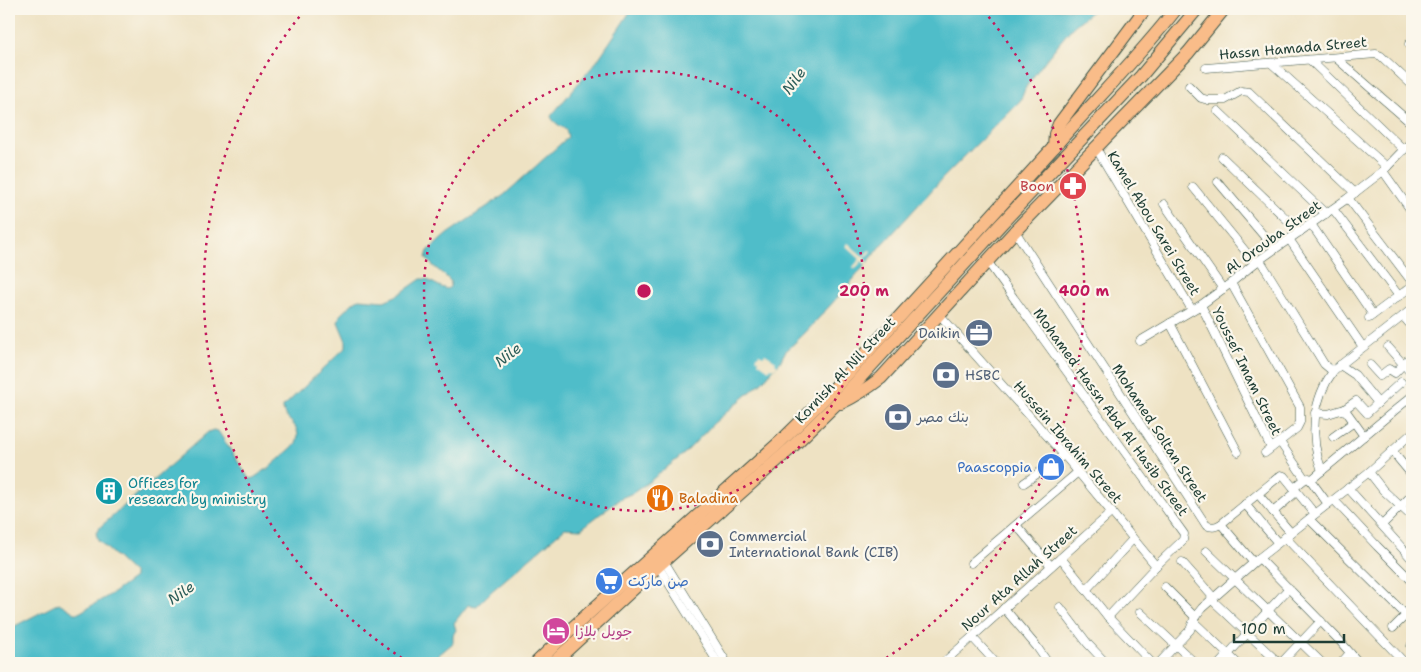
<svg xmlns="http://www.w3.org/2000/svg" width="1421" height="672" font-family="'Shantell Sans','Playpen Sans Arabic',sans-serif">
  <rect width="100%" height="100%" fill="#fbf7ec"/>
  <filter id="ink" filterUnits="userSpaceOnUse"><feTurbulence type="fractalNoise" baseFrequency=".02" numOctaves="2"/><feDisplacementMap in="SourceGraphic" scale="10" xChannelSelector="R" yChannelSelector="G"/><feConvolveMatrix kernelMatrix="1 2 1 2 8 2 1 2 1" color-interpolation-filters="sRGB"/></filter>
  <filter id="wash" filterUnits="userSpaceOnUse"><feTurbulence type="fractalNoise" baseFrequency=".0096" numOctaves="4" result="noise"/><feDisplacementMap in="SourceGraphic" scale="20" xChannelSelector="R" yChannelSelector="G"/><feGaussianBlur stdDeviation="1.12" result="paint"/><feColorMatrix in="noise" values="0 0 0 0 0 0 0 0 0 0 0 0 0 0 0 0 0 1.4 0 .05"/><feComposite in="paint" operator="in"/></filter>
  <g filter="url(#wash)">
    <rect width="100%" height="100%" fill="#eee2c3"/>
    <path fill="#50bdc9" stroke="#387d7e" d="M632,9H1094C1087,17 1077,22 1070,30C1056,47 1041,65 1028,84C1024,89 1023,96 1020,101L942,179L883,244L846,288L806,332L785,352L780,362L762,382L714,423L685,453L650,481L633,493L621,498L581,529L565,528L493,590L477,606L468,605L454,623L456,630L453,635V643L429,663H270L268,660L261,657L247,663H9V629L59,603L75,613H79L113,593L134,578V574L98,540L96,533L99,528L208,432L213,430L218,431L248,477L252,479L270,467L296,444C304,422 282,422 283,407L346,347V341L338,322L340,315L355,301L359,299L384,301L398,295L421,279H426L441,287L447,289L450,287L451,282C444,273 433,268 426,258L428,251L447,234L504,195L568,137L566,130C561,126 552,122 551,116L597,61Z"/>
    <g fill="#eee2c3">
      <path d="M848,243L863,257L869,250L871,251L864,259L868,262L866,265L862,261L855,269L853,267L860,259L846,246Z"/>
      <path d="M759,354L763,356L765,354L776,361L775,363L778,365L774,369L771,368L769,370L758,362L759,360L756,358Z"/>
    </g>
  </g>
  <g filter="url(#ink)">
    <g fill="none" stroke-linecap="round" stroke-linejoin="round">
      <defs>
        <g id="minor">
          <path d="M1409,44L1412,47"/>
          <path d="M1336,58L1412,124"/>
          <path d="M1310,60L1404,150"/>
          <path d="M1271,63L1387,167"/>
          <path d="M1206,68L1376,54L1381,56L1412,85"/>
          <path d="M1189,86L1201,98L1208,100H1225L1241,91L1249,92L1355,193"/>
          <path d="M1218,111L1326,214"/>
          <path d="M1096,148L1192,310"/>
          <path d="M1222,157L1300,232"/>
          <path d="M1383,171L1412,212"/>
          <path d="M1218,182L1275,249"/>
          <path d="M1193,187L1255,263"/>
          <path d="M1348,198L1412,282"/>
          <path d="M1164,204L1223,289"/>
          <path d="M1333,209L1399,296"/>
          <path d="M1311,224L1373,315"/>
          <path d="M1015,231L1206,525C1212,528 1215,527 1221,524L1281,475L1284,476L1315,514"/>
          <path d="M1289,239L1363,347"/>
          <path d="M1260,260L1324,364L1330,369L1334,370"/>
          <path d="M987,261L1184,534L1183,540L1156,566L1108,617"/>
          <path d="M1231,283L1300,407V422L1297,428L1265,453"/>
          <path d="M1201,305L1271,448"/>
          <path d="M939,314L1064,455L1156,566"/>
          <path d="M1403,316L1412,327"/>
          <path d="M1369,318L1412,286"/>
          <path d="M1170,323L1238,452"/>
          <path d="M1140,341L1201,305L1231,283L1255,263L1348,198L1383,171L1412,141"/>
          <path d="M1388,347L1412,374"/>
          <path d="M1340,365L1355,375L1378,403"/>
          <path d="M1370,365L1380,376L1389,369L1395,373L1412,355"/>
          <path d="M1343,410L1356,401L1367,413L1401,382"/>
          <path d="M1315,413L1328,414L1341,410L1346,411L1364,436"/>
          <path d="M1333,437L1354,422"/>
          <path d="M1280,442L1305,479"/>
          <path d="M1392,451L1412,475"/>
          <path d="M1322,471C1309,437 1312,400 1334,370L1412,309"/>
          <path d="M1369,472L1383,490L1412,517"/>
          <path d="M1311,480L1412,396"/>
          <path d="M1024,483L1064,455"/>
          <path d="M1294,488L1305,479L1309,478L1328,504"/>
          <path d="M1348,488L1412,559"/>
          <path d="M1258,494L1291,533"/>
          <path d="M1334,500L1377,546L1412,581"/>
          <path d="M1245,504L1278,543"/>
          <path d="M1273,512L1296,492"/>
          <path d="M1309,519L1412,621"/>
          <path d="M1221,524L1253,562"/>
          <path d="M1016,525L1051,566"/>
          <path d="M1382,525L1412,495"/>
          <path d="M1285,537L1405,663"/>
          <path d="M1206,551L1322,663"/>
          <path d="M1061,558L1108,617L1152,663"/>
          <path d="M1259,558L1339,640L1359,663"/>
          <path d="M664,561L727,663"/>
          <path d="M1182,562L1213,597"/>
          <path d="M971,563L1078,472"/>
          <path d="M658,566L718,663"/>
          <path d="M1165,587L1195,617"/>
          <path d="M1086,590L1133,539"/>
          <path d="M1211,599L1279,663"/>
          <path d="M1060,607L1088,644L1106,663"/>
          <path d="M1004,608L1037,647L1048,663"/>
          <path d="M1140,612L1195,663"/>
          <path d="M1194,622L1237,663"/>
          <path d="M1393,628L1406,615"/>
          <path d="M972,637L996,663"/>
          <path d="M1411,646L1412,644"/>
          <path d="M943,663L1112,512"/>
          <path d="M1159,663L1190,630L1195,617L1202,608L1259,558L1369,472L1412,433"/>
          <path d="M1220,663L1289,588"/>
          <path d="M1281,663L1321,621"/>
          <path d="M1341,663L1350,653"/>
        </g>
        <g id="trunk">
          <path d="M1054,147L1055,134L1059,124L1145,9"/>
          <path d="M841,403C856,396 868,388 881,378L1015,231L1188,53L1224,9"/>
          <path d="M536,663L570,630L780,442L831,392L1054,147C1094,101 1138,58 1176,9"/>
          <path d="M553,663L658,566L790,449L836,404L1001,224L1141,76L1197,9"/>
        </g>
      </defs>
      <use href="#minor" stroke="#3e5649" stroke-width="9"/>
      <use href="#trunk" stroke="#3e5649" stroke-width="14"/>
      <use href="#minor" stroke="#fff" stroke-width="8"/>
      <use href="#trunk" stroke="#f9bc89" stroke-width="12"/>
    </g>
  </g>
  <g fill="none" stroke="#c2185b" stroke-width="2.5" stroke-dasharray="2.5 5">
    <circle cx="644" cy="291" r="220"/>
    <path d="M408 662A440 440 0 0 1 304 11M984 11A440 440 0 0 1 880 662"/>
  </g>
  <defs>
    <symbol id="pharmacy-disc" viewBox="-11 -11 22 22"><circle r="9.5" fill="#e0444e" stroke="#fbf7ec"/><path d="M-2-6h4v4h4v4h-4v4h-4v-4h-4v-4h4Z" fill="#fff"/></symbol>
    <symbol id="office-disc" viewBox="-11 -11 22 22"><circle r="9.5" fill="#5c6f8a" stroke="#fbf7ec"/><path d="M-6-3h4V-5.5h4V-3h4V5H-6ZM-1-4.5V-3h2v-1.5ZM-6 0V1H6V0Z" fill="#fff"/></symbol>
    <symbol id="bank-disc" viewBox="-11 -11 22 22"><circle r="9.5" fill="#5c6f8a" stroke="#fbf7ec"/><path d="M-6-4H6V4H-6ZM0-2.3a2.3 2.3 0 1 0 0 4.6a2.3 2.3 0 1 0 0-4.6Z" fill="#fff"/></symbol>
    <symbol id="shop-disc" viewBox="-11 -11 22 22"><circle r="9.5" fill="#3f7fe0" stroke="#fbf7ec"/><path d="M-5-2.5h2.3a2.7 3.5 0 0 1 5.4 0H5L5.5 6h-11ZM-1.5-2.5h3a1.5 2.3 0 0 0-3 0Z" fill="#fff"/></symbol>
    <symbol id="building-disc" viewBox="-11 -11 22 22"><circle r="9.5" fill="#0f9aa8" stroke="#fbf7ec"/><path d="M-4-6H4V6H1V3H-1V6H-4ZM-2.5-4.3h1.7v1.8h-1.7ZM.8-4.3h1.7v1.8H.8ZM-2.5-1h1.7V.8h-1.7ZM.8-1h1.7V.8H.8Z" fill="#fff"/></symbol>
    <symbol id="restaurant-disc" viewBox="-11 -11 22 22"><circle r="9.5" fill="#e8710a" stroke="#fbf7ec"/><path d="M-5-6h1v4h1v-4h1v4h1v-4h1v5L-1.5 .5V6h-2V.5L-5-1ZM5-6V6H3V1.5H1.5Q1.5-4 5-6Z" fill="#fff"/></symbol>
    <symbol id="supermarket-disc" viewBox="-11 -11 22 22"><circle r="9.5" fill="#3f7fe0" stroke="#fbf7ec"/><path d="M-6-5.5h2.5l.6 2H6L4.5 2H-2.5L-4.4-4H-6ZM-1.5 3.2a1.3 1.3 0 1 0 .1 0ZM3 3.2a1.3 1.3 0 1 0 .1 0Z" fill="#fff"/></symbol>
    <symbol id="hotel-disc" viewBox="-11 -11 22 22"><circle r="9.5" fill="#d1479c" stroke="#fbf7ec"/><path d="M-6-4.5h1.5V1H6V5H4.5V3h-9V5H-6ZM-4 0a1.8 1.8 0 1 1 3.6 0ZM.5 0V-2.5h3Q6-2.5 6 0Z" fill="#fff"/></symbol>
  </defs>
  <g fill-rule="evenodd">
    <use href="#pharmacy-disc" x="1057" y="170" width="32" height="32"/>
    <use href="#office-disc" x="963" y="317" width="32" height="32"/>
    <use href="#bank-disc" x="930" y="359" width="32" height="32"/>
    <use href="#bank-disc" x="882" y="401" width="32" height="32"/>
    <use href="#shop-disc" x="1035" y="451" width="32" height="32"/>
    <use href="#building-disc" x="93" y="475" width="32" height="32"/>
    <use href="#restaurant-disc" x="644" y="482" width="32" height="32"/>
    <use href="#bank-disc" x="694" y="528" width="32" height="32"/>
    <use href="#supermarket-disc" x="593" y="565" width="32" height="32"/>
    <use href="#hotel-disc" x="540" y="615" width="32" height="32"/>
  </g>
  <g text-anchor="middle" stroke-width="4.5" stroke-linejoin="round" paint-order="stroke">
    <g font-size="14" fill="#1f3d34" stroke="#fbf7ec">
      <text transform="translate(1293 48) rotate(-5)" y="5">Hassn Hamada Street</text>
      <text transform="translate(1154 223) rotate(59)" y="5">Kamel Abou Sarei Street</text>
      <text transform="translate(1273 237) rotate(-36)" y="5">Al Orouba Street</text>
      <text transform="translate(845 370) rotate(-47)" y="5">Kornish Al Nil Street</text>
      <text transform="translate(1247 371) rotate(64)" y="5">Youssef Imam Street</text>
      <text transform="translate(1111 412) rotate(54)" y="5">Mohamed Hassn Abd Al Hasib Street</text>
      <text transform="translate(1160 433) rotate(57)" y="5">Mohamed Soltan Street</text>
      <text transform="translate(1068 442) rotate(49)" y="5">Hussein Ibrahim Street</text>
      <text transform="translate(1019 578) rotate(-42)" y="5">Nour Ata Allah Street</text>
    </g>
    <g font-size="14" fill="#be3a42" stroke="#fbf7ec" text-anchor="end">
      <text x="1054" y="191">Boon</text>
    </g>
    <g font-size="14" fill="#4e5e75" stroke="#fbf7ec" text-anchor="start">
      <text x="960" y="338" text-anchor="end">Daikin</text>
      <text x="965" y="380">HSBC</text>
      <text x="917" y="422">بنك مصر</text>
      <text x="729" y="541">Commercial<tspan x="729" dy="16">International Bank (CIB)</tspan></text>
    </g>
    <g font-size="14" fill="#366cbe" stroke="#fbf7ec" text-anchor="end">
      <text x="1032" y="472">Paascoppia</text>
      <text x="628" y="586" text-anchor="start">صن ماركت</text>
    </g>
    <g font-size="14" fill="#0d838f" stroke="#fbf7ec" text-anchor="start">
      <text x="128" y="488">Offices for<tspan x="128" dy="16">research by ministry</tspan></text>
    </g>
    <g font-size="14" fill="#c56008" stroke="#fbf7ec" text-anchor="start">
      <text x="679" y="503">Baladina</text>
    </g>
    <g font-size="14" fill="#b23c85" stroke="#fbf7ec" text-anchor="start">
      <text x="575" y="636">جويل بلازا</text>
    </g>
    <g font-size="15" font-style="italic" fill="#2b5d59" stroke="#fbf7ec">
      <text transform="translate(794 81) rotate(-54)" y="5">Nile</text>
      <text transform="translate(508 355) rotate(-38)" y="5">Nile</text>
      <text transform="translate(181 593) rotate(-35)" y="5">Nile</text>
    </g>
  </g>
  <circle cx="644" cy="291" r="8" fill="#c2185b" stroke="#fbf7ec" stroke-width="2.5"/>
  <g font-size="15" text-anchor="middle" font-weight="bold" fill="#c2185b" stroke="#fbf7ec" stroke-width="4.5" stroke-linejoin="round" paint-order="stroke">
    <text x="864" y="296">200 m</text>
    <text x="1084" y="296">400 m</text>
  </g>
  <rect width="1421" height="672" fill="none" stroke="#fbf7ec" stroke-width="30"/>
  <path d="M1234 634v8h110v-8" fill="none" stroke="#1f3d34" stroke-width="2.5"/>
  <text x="1241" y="634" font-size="15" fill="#1f3d34" stroke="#fbf7ec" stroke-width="4" paint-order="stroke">100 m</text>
</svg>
